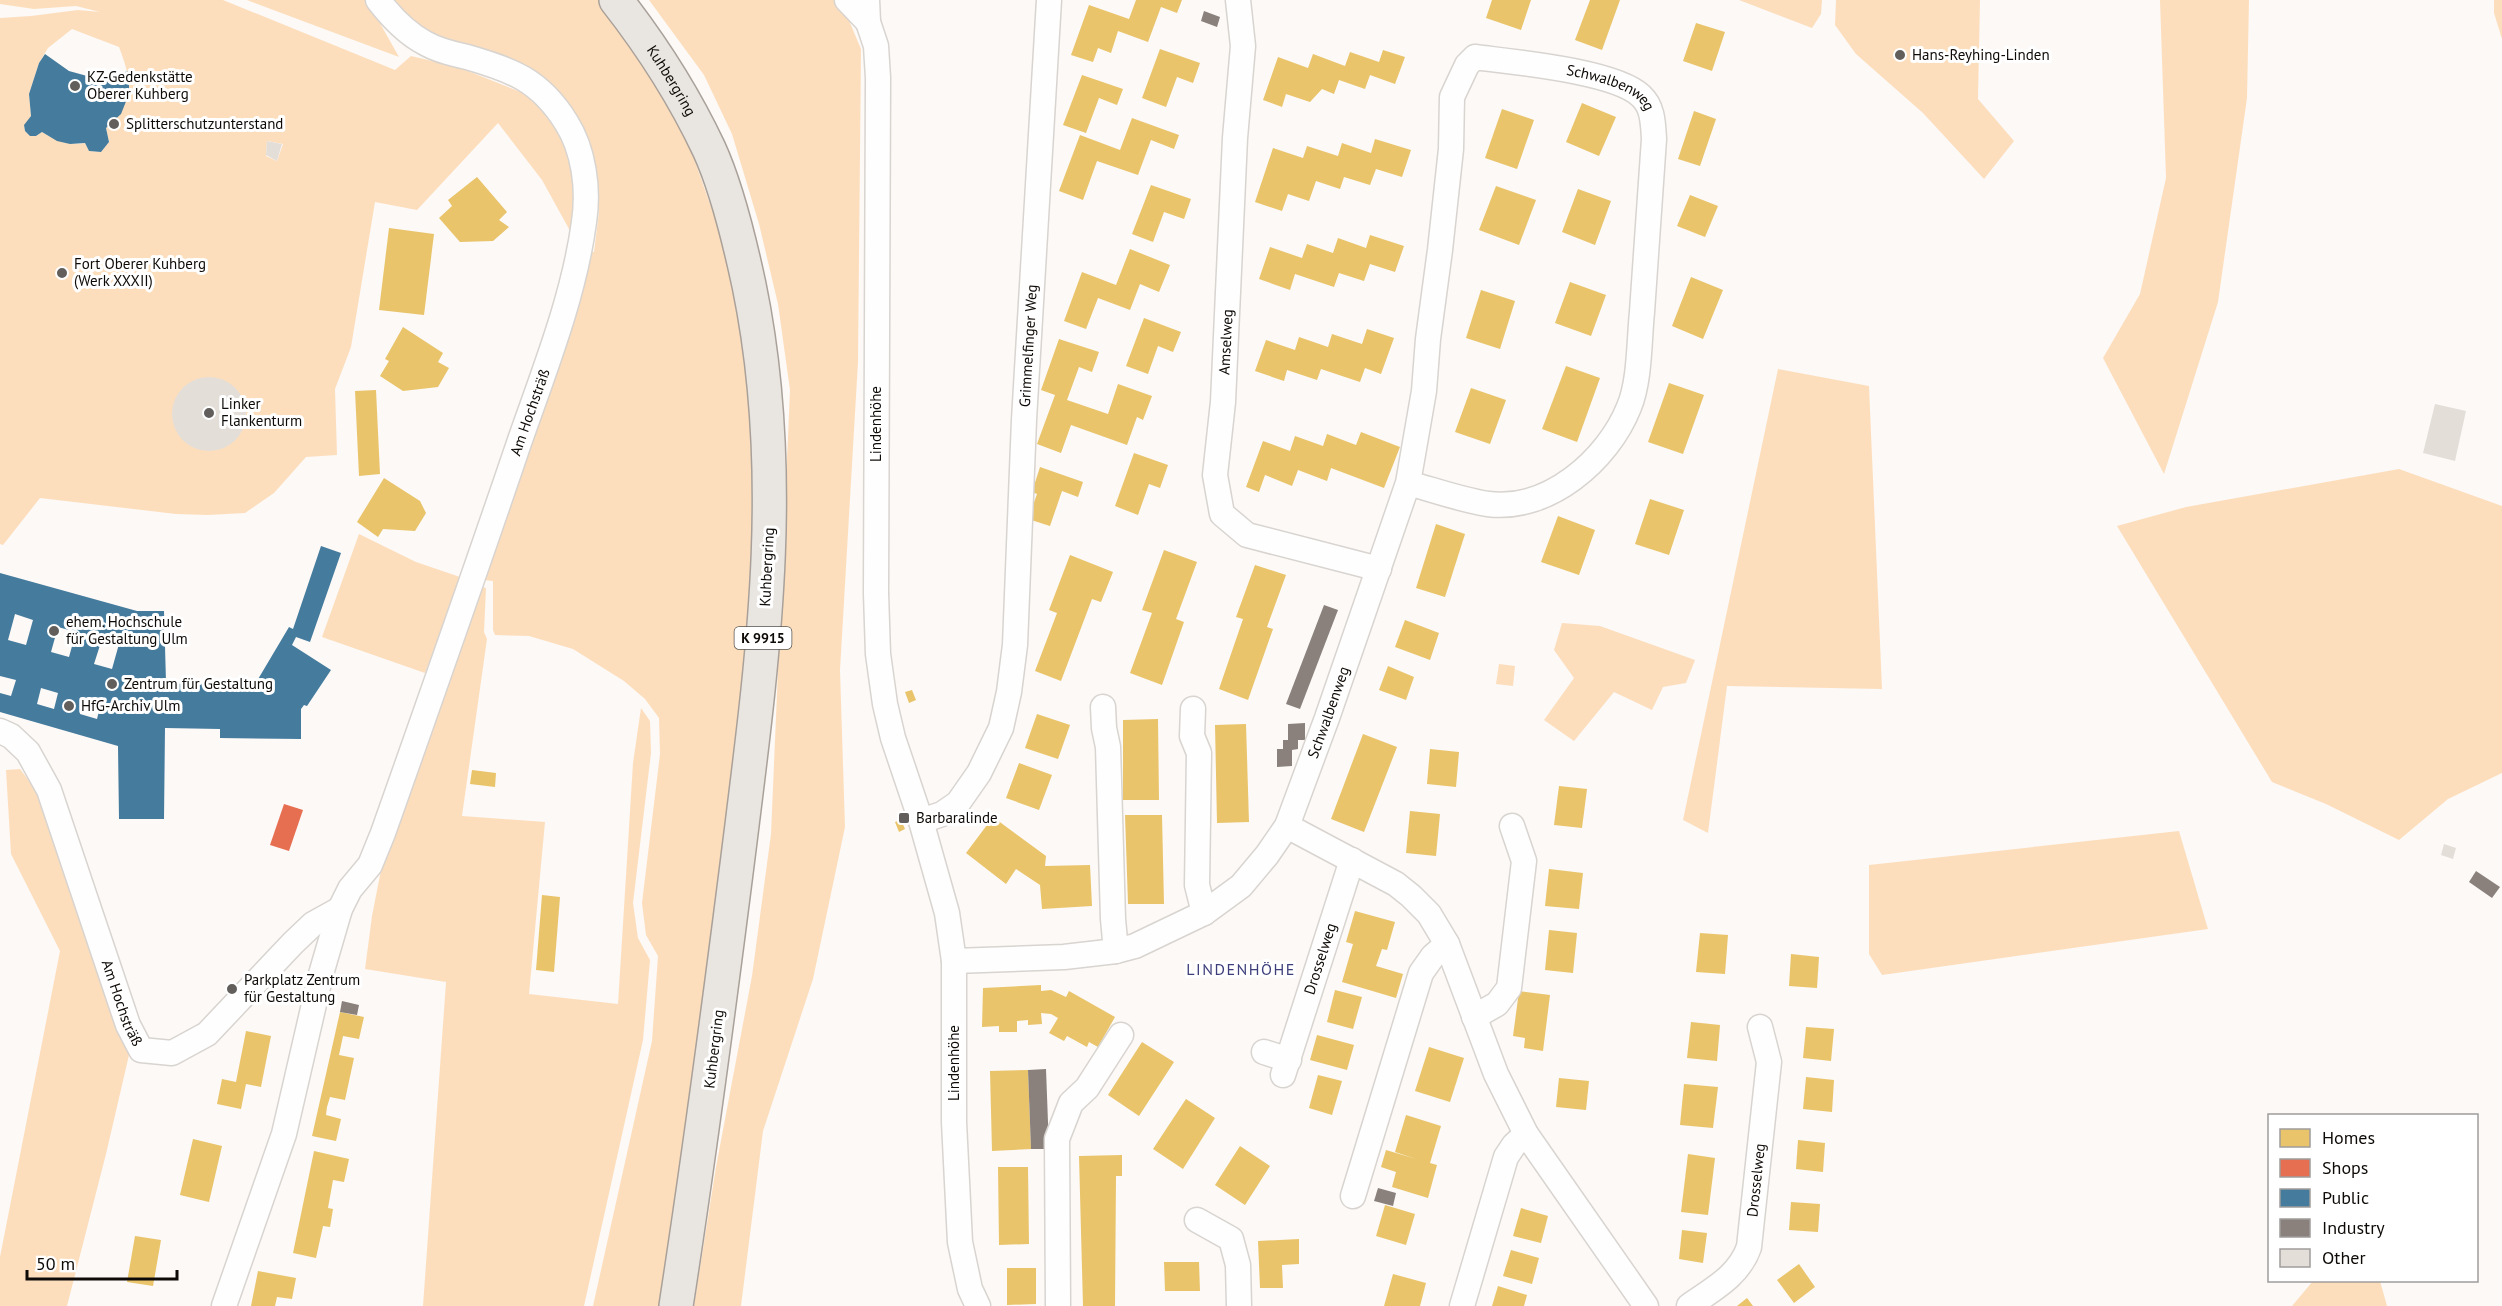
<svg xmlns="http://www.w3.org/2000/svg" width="2502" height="1306" font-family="'PT Sans',sans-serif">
  <rect width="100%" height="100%" fill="#fcf9f7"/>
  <g fill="#fddebc" fill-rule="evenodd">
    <path d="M0,0H223L395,70L411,56L458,67L523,93L555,120L576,176L574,238L542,180L498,123L417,210L375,202L351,347L335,389L337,455L306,457L274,493L245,513L208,515L176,514L40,498L3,545L0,544V18L31,16L78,10L100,12L76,6L34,9L0,4ZM72,29L119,47C132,81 136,102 106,128L109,142L101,152L89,151L85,143C69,146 56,141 42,132L36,136H30L25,131L24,126L31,116L29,94L39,63L48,48ZM267,141L283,144L277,161L266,156Z"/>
    <path d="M247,0H367L399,57Z"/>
    <path d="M392,0H604L638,53L690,147L731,264L754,404L757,542L735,780L667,1306H593L652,1041L658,956L646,935L642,903L660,754L659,718L645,699L624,681L573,649L529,636L495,635L493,630V581L484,580L590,252H594L599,212L597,179L591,157L566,107L442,42L410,21Z"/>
    <path d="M649,0H837L848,18L861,49L858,362L840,670L845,827L813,979L763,1131L741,1306H694L716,1167L752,976L771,834L790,390L778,304L759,224L732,134L704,75Z"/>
    <path d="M1739,0H1822L1821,14L1812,28Z"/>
    <path d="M1836,0H1980L1978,99L2014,141L1984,179L1923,113L1856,54L1835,25Z"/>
    <path d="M2160,0H2249L2247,98L2218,302L2164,474L2103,358L2140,294L2166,178Z"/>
    <path d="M2494,0H2502V39L2494,13Z"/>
    <path d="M1778,369L1869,386L1882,689L1727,686L1708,833L1683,820Z"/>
    <path d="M2399,469L2502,506V773L2448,799L2399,840L2326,804L2272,782L2117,526L2186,507Z"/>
    <path d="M359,534L416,562L463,578L425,673L322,637Z"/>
    <path d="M478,586L486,588L484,632L487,639L462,816L545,822L529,994L618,1004L633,763L641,708L650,721L651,753L633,903L638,938L650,960L643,1040L584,1306H423L446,982L365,969L372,916L381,870L396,834L446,677Z"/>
    <path d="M1562,623L1600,626L1695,660L1686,683L1663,687L1652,710L1614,692L1574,741L1544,720L1574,678L1554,650Z"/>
    <path d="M1499,664L1515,666L1513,686L1496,684Z"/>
    <path d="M20,769L39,794L126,1034L129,1055L106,1154L67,1306H0V1257L60,951L11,854L6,770Z"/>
    <path d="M2179,831L2208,929L1882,975L1869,954V865Z"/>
    <path d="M2313,1281H2380L2387,1306H2292Z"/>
  </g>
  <g fill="#e9c46a">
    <path d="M1136,0H1182L1177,13L1161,7L1148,42L1118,31L1111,53L1098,48L1093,62L1071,55L1089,5L1129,19Z"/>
    <path d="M1492,0H1531L1521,30L1486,18Z"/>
    <path d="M1590,0H1620L1602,50L1575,40Z"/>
    <path d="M1696,23L1725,32L1712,71L1683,61Z"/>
    <path d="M1160,49L1200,63L1193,83L1177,77L1166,107L1142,98Z"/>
    <path d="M1383,50L1405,57L1395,84L1370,75L1365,89L1339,80L1334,94L1322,89L1310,102L1286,94L1282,107L1263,100L1278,57L1308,68L1313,54L1345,66L1350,52L1379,62Z"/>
    <path d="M1082,75L1123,89L1117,105L1099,98L1086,133L1063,125Z"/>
    <path d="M1582,103L1616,117L1599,156L1566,142Z"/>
    <path d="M1502,109L1534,120L1517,169L1485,158Z"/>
    <path d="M1694,111L1716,119L1700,166L1678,159Z"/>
    <path d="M1132,118L1179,135L1174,149L1151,140L1138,175L1097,161L1083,200L1059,191L1080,135L1120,150Z"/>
    <path d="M1375,139L1411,150L1402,177L1376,169L1370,185L1344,177L1340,189L1316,181L1309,201L1288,194L1282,211L1255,202L1273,148L1303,158L1307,146L1338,156L1342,143L1371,153Z"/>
    <path d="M477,177L507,212L499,220L509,227L493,241L460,242L439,218L452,206L448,200Z"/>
    <path d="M1151,185L1191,199L1184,219L1164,212L1153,242L1132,234Z"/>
    <path d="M1496,186L1536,200L1519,245L1479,230Z"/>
    <path d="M1578,189L1611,201L1595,245L1562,232Z"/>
    <path d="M1690,195L1718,206L1705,237L1677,226Z"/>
    <path d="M389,228L434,234L424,315L379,310Z"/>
    <path d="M1370,235L1404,246L1395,272L1370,264L1364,281L1339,273L1334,287L1295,274L1290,290L1259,279L1270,247L1302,258L1307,244L1333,253L1338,238L1366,248Z"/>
    <path d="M1130,249L1170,265L1159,292L1140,284L1130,310L1098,298L1086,329L1064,321L1082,272L1116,285Z"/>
    <path d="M1691,277L1723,290L1703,339L1672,326Z"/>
    <path d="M1570,282L1606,295L1591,336L1555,323Z"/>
    <path d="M1481,290L1515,301L1500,349L1466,338Z"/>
    <path d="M1144,318L1181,332L1173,352L1158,346L1148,374L1126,366Z"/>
    <path d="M403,327L443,353L438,362L449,368L438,387L403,391L380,376L389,361L385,359Z"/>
    <path d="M1367,329L1394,338L1381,374L1365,368L1360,382L1321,369L1317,380L1287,370L1284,381L1255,371L1266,340L1295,350L1299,337L1328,347L1332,334L1362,344Z"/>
    <path d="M1059,339L1099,352L1092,372L1079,367L1067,400L1108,414L1118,384L1152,396L1143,420L1137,417L1127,445L1071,425L1061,453L1037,444L1055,395L1041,390Z"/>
    <path d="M1566,366L1600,378L1577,442L1542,429Z"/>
    <path d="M1669,383L1704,395L1683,454L1648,442Z"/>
    <path d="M1471,388L1506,400L1490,444L1455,432Z"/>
    <path d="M376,390L380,474L359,476L355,391Z"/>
    <path d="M1361,432L1400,447L1384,488L1331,468L1327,481L1298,470L1292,486L1265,475L1259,492L1246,487L1263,441L1290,451L1295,436L1323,446L1327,434L1356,445Z"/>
    <path d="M1134,453L1168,465L1160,488L1149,484L1138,515L1115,506Z"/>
    <path d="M1040,467L1083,482L1078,497L1062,491L1050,526L1028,519L1037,494L1032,492Z"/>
    <path d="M384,478L420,501L426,513L415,531L383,529L378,537L357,522Z"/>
    <path d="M1650,499L1684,510L1669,555L1635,544Z"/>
    <path d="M1558,516L1595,530L1579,575L1541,562Z"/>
    <path d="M1436,524L1465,534L1445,597L1416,588Z"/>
    <path d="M1164,550L1197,562L1176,619L1184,622L1162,685L1130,673L1152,613L1142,610Z"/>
    <path d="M1070,555L1113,572L1101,602L1092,599L1061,681L1035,671L1057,613L1049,610Z"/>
    <path d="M1255,565L1286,575L1267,627L1273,629L1248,700L1219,689L1243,619L1236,617Z"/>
    <path d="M1405,620L1439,633L1430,660L1395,647Z"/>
    <path d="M1388,666L1414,677L1406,700L1379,690Z"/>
    <path d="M912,690L916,700L909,703L905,692Z"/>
    <path d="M1037,714L1070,725L1058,759L1025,748Z"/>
    <path d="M1158,719L1159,800H1123V720Z"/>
    <path d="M1246,724L1249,822L1217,823L1215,725Z"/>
    <path d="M1363,734L1397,747L1364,832L1331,819Z"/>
    <path d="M1430,749L1459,752L1456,787L1427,784Z"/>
    <path d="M1019,763L1052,775L1039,810L1006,798Z"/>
    <path d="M472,770L496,773L495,787L470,784Z"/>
    <path d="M1559,786L1587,789L1582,828L1554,825Z"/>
    <path d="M1410,811L1440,814L1436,856L1406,853Z"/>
    <path d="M1125,815H1162L1164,904H1128Z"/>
    <path d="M993,817L1046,856L1045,866L1090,865L1092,906L1042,909L1040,885L1016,869L1006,884L966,853Z"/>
    <path d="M901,820L905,829L899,832L895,822Z"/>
    <path d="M1549,869L1583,873L1579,909L1545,906Z"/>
    <path d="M542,895L560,897L554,972L536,970Z"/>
    <path d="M1355,911L1395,922L1387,950L1382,949L1376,966L1403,974L1396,998L1342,982L1353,944L1346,942Z"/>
    <path d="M1549,930L1577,933L1573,973L1545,970Z"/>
    <path d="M1700,933L1728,935L1725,974L1696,972Z"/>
    <path d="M1791,954L1819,957L1817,988L1789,986Z"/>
    <path d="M1041,985V991L1051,990L1066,997L1069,991L1115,1017L1098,1047L1089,1042L1087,1047L1067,1036L1064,1041L1049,1033L1058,1018L1051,1014L1041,1013L1042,1024L1028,1025V1020L1017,1021V1032H999V1026L982,1027L983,988Z"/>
    <path d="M1335,990L1362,997L1353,1029L1327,1022Z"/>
    <path d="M1519,991L1550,995L1543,1051L1524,1048L1525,1038L1513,1036Z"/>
    <path d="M340,1012L364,1017L359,1039L343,1036L339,1055L354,1058L345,1100L330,1097L327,1107L326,1115L341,1119L336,1141L312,1136Z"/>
    <path d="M1691,1022L1720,1025L1717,1061L1687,1058Z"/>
    <path d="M1806,1027L1834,1029L1831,1061L1803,1058Z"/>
    <path d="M246,1031L271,1036L261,1087L246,1084L241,1109L217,1104L222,1079L236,1082Z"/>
    <path d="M1317,1035L1354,1045L1347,1070L1310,1060Z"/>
    <path d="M1142,1042L1174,1062L1139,1116L1108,1095Z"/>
    <path d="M1429,1047L1464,1058L1450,1102L1415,1091Z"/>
    <path d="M1028,1070L1031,1149L992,1151L990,1071Z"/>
    <path d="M1318,1075L1342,1081L1332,1115L1309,1108Z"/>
    <path d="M1806,1077L1834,1080L1832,1112L1803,1109Z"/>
    <path d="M1559,1078L1589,1081L1586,1110L1556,1107Z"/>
    <path d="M1684,1084L1718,1087L1713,1128L1680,1125Z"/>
    <path d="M1186,1099L1215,1118L1183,1169L1153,1149Z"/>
    <path d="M1406,1115L1441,1126L1430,1163L1437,1165L1428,1198L1392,1187L1396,1172L1381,1167L1386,1150L1416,1159L1395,1152Z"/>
    <path d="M193,1139L222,1146L209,1202L180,1195Z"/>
    <path d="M1798,1140L1825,1143L1823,1172L1796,1169Z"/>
    <path d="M1240,1146L1270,1166L1245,1205L1215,1185Z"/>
    <path d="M314,1151L349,1159L344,1182L333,1180L328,1208L333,1209L330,1227L323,1226L316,1258L293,1253Z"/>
    <path d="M1688,1154L1715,1158L1708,1215L1681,1212Z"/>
    <path d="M1122,1155V1176H1116L1115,1306H1083L1079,1156Z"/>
    <path d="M998,1167H1028L1029,1244L999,1245Z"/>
    <path d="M1791,1202L1820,1204L1818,1232L1789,1230Z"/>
    <path d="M1385,1205L1415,1214L1406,1245L1376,1236Z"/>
    <path d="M1521,1208L1548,1216L1541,1243L1513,1236Z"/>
    <path d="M1682,1230L1707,1233L1703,1263L1679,1259Z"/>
    <path d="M135,1236L161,1240L153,1286L127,1282Z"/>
    <path d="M1299,1239V1264L1282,1265L1283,1288H1260L1258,1241Z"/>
    <path d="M1511,1250L1539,1258L1532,1284L1503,1276Z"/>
    <path d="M1164,1262H1199L1200,1291H1165Z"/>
    <path d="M1799,1264L1815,1287L1794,1303L1777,1280Z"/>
    <path d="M1007,1268H1036V1304L1007,1305Z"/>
    <path d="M258,1271L296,1278L292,1299L277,1297L275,1306H251Z"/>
    <path d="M1393,1274L1426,1283L1420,1306H1384Z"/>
    <path d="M1498,1286L1527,1295L1524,1306H1492Z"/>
    <path d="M1747,1298L1753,1306H1737Z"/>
  </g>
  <path fill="#e76f51" d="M284,804L303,810L289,851L270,845Z"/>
  <g fill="#457b9d" fill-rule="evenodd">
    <path d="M45,54L69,71L98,79L129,71V94L121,114L106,128L109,142L101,152L89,151L85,143L70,144L57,141L42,132L36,136H30L25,131L24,125L31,116L29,94L39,63Z"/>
    <path d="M321,546L341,553L310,642L296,637L292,645L331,670L307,706L304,705L301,709V739L220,738V729L165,728L164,819H119L118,746L0,712V693L11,696L16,680L0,676V573L137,611H164L166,682L254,686L289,627L293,629ZM15,614L33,620L26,645L8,640ZM58,627L76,632L69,657L51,652ZM102,639L119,644L112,669L94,664ZM41,688L58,693L54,709L37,704ZM84,699L101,703L97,719L80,714Z"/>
  </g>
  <g fill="#8a817c">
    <path d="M1204,11L1220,17L1217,27L1201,21Z"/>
    <path d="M1324,605L1338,610L1300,709L1286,704Z"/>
    <path d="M1305,723V740H1298V749L1292,750V766L1277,767V749H1283V740H1288V724Z"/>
    <path d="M2476,871L2500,887L2492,898L2469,882Z"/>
    <path d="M342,1001L359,1005L357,1015L340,1012Z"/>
    <path d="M1046,1069L1049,1149H1031L1028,1070Z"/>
    <path d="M1378,1188L1396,1193L1393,1206L1374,1201Z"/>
  </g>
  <g fill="#e4ded9">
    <path d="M116,119L119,123L112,129L109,126Z"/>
    <path d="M267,141L282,144L277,161L266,155Z"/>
    <circle cx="209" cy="414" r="37"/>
    <path d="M2435,404L2466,411L2455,461L2423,453Z"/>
    <path d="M2444,844L2456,848L2453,859L2441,855Z"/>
  </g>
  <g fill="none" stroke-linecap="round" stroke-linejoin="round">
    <defs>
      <g id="street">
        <path d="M847,0L868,22"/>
        <path d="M867,0L868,22L876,46L878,78L876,593L878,654L885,704L893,738L921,821L947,913L954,961V1122L960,1242L970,1289L978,1306"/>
        <path d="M1238,0L1243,46L1235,138L1223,402L1215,475L1222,514L1247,535L1379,569"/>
        <path d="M1103,707L1104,728L1108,747L1113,919L1116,951"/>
        <path d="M1193,709L1192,736L1199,753L1197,885L1204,913"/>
        <path id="s1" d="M0,731L11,736L28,752L49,790L128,1025L141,1050L172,1053L207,1034L293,943L313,924L340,909"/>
        <path id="s2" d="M921,821L942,814L958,803L979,773L1001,728L1009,692L1015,645L1024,420L1049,0"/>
        <path d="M1287,826L1396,884L1411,896L1429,914L1447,944L1496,1074L1526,1134L1646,1306"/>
        <path id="s3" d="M954,961L1064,957L1116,951L1135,946L1204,913L1241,886L1267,855L1287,826L1327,718L1408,483L1424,391L1428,339L1440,250L1451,149L1452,97L1467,65L1475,57C1512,62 1615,71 1641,96C1653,107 1653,123 1654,139C1650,196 1646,254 1642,312C1639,341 1640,381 1629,407C1608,460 1548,512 1488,504C1461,500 1434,490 1408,483"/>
        <path d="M1474,1017L1497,1004L1509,988L1524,861L1512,826"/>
        <path d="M1264,1052L1289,1060"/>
        <path id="s4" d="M1283,1075L1352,860"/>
        <path d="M1353,1196L1421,973L1433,956L1447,944"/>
        <path d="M1197,1220L1231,1239L1238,1265L1239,1306"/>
        <path id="s5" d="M224,1306L284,1134L321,974L340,909L350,889L370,865L383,833C429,703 475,573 519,443C544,371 574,297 584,222C589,189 584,150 566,122C540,80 512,70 467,57C453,54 437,50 425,43C406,33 391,17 378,0"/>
        <path d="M1058,1306L1057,1139L1071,1103L1087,1088L1121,1035"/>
        <path d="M1462,1306L1506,1157L1514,1145L1526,1134"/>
        <path id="s6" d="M1689,1306C1713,1289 1739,1276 1749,1247L1769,1062L1760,1027"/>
      </g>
      <g id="primary">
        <path id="s7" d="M616,0C652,46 684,96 709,149C727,188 740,243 749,285C789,479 762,664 738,857C719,1007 699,1157 676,1306"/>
      </g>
    </defs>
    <use href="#street" stroke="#d8d4d0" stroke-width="27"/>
    <use href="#primary" stroke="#a9a199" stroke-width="36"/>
    <use href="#street" stroke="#fffefe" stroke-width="24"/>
    <use href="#primary" stroke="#e9e5e0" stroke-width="33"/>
  </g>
  <g fill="#615e5b" stroke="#fff" stroke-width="2">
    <circle cx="1900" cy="55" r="6"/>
    <circle cx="75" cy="86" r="6"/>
    <circle cx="114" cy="124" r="6"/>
    <circle cx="62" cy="273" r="6"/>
    <circle cx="209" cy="413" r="6"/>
    <circle cx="54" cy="631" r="6"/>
    <circle cx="112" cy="684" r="6"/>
    <circle cx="69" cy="706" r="6"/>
    <rect x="898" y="812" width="12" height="12" rx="3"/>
    <circle cx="232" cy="989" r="6"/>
  </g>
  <g text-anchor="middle" stroke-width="6" stroke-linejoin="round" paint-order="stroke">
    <rect fill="#fff" stroke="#565451" stroke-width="1.5" x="734.5" y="627" width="57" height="22" rx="4.5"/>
    <g font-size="14" font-weight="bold" fill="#0e0a07">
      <text x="763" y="643">K 9915</text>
    </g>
    <g font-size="15" fill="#0e0a07" stroke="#fff" text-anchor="start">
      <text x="1912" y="60">Hans-Reyhing-Linden</text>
      <text x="87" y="82">KZ-Gedenkstätte<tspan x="87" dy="17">Oberer Kuhberg</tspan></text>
      <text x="126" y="129">Splitterschutzunterstand</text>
      <text x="74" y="269">Fort Oberer Kuhberg<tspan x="74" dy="17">(Werk XXXII)</tspan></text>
      <text x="221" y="409">Linker<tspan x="221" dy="17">Flankenturm</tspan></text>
      <text x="66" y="627">ehem. Hochschule<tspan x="66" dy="17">für Gestaltung Ulm</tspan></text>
      <text x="124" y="689">Zentrum für Gestaltung</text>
      <text x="81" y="711">HfG-Archiv Ulm</text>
      <text x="916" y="823">Barbaralinde</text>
      <text x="244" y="985">Parkplatz Zentrum<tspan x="244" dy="17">für Gestaltung</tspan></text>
    </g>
    <g font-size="15" fill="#0e0a07" stroke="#fff">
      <text dy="5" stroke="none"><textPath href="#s7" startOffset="98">Kuhbergring</textPath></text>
      <text dy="5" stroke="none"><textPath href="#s3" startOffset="1320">Schwalbenweg</textPath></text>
      <text transform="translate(1226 342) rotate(-87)" y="5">Amselweg</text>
      <text dy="5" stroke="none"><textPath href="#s2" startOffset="512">Grimmelfinger Weg</textPath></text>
      <text dy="5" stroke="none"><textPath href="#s5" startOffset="948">Am Hochsträß</textPath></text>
      <text transform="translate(876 424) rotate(-90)" y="5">Lindenhöhe</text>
      <text transform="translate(767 567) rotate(-87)" y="5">Kuhbergring</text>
      <text dy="5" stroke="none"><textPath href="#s3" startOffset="501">Schwalbenweg</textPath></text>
      <text dy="5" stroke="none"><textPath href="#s4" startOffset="122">Drosselweg</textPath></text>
      <text dy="5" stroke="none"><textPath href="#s1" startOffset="304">Am Hochsträß</textPath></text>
      <text transform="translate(714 1049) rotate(-83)" y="5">Kuhbergring</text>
      <text transform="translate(954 1063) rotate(-90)" y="5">Lindenhöhe</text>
      <text dy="5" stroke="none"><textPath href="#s6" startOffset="153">Drosselweg</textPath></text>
    </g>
    <g font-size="16" letter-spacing="1.5" fill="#3d3f7c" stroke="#fff">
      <text x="1241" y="975">LINDENHÖHE</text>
    </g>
  </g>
  <rect x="2268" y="1114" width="210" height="168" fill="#ffffff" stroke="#9f9d9c" stroke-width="1.5"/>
  <rect x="2280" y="1129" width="30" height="18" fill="#e9c46a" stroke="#9f9d9c" stroke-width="1.5"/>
  <text x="2322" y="1144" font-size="18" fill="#0e0a07">Homes</text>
  <rect x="2280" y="1159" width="30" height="18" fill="#e76f51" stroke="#9f9d9c" stroke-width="1.5"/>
  <text x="2322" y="1174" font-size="18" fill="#0e0a07">Shops</text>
  <rect x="2280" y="1189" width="30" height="18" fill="#457b9d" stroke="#9f9d9c" stroke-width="1.5"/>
  <text x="2322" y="1204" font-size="18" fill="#0e0a07">Public</text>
  <rect x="2280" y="1219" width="30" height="18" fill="#8a817c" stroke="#9f9d9c" stroke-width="1.5"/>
  <text x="2322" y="1234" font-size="18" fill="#0e0a07">Industry</text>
  <rect x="2280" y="1249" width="30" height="18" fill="#e4ded9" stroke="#9f9d9c" stroke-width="1.5"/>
  <text x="2322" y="1264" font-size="18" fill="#0e0a07">Other</text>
  <path d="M27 1270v9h150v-9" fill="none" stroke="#0e0a07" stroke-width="3"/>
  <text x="36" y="1270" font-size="18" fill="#0e0a07" stroke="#ffffff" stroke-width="4.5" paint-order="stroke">50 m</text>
</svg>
